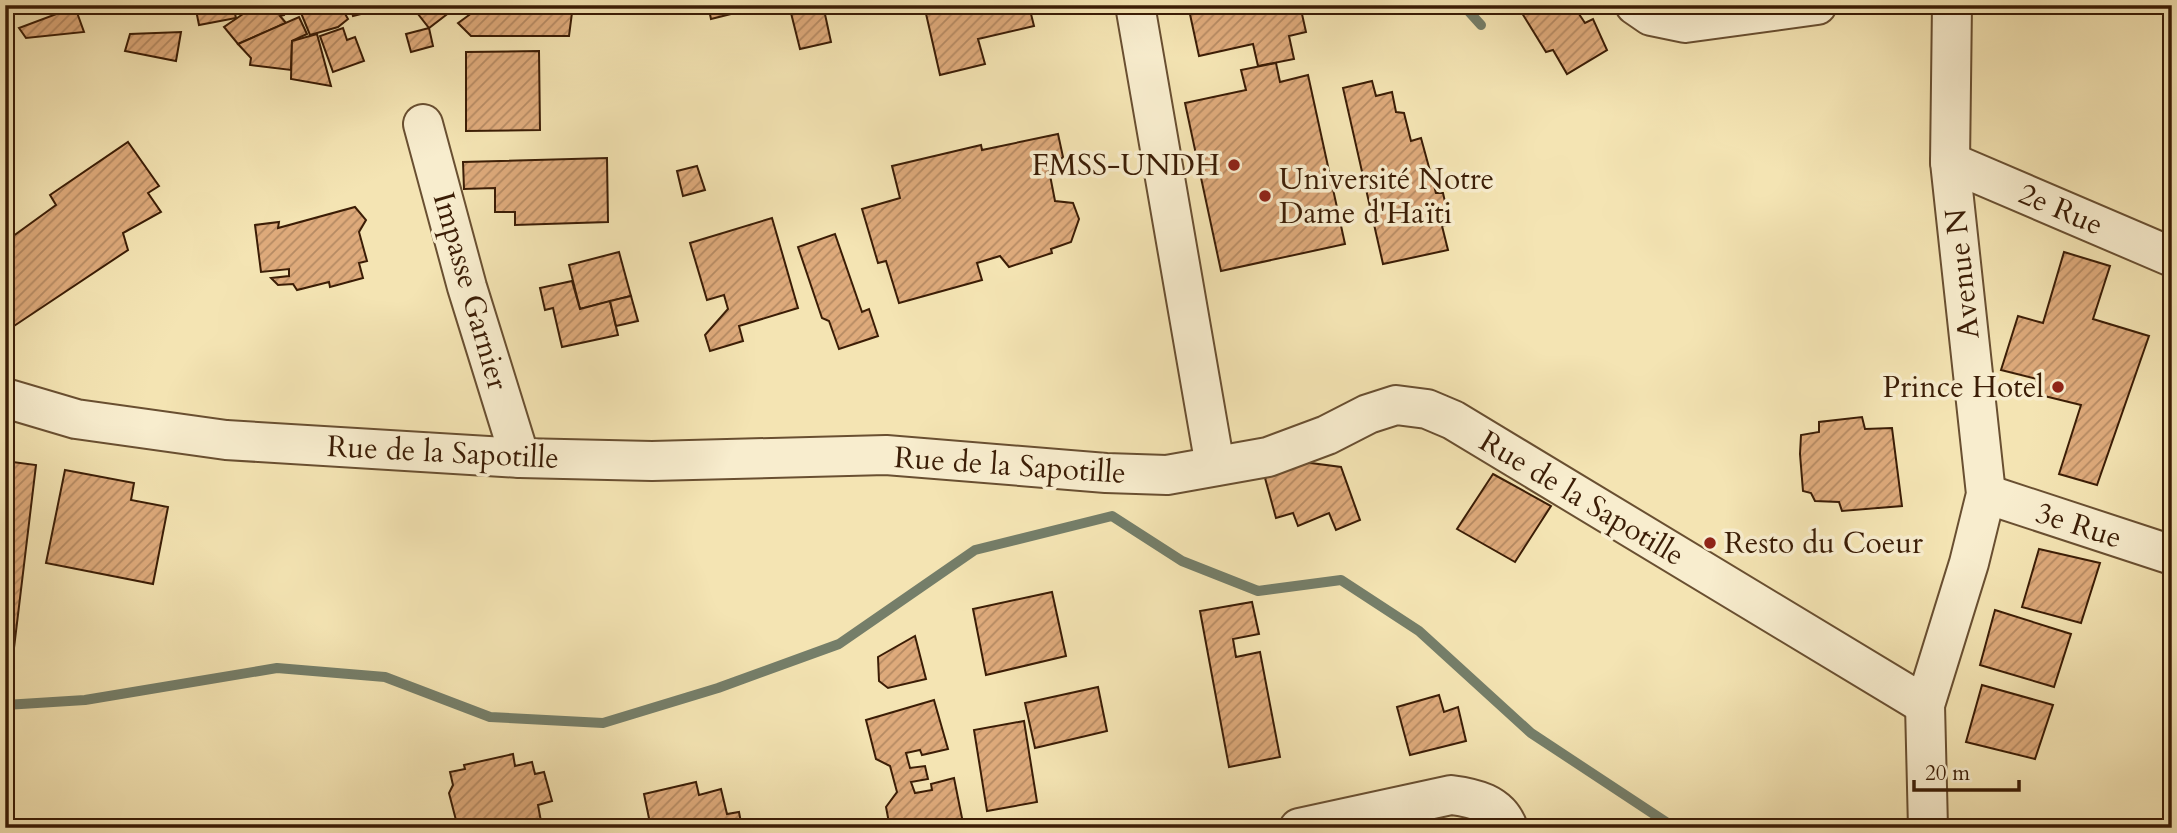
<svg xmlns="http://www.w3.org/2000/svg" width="2177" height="833" font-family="Cardo,serif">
  <defs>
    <pattern id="building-hatch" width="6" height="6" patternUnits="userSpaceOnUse" patternTransform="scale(1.75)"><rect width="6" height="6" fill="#deaa7b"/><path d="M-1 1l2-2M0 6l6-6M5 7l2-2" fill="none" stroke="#b58a63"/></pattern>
  </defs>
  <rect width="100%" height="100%" fill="#f4e4b3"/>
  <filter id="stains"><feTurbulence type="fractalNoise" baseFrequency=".00286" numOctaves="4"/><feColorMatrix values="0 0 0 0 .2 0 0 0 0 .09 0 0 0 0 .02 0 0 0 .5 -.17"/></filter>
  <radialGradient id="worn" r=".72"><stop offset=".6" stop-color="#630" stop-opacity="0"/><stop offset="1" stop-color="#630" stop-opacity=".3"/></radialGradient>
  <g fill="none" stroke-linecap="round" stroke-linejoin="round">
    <g stroke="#757e69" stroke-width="10">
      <path d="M1463,5L1481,25"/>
      <path d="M5,705L85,700L277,668L385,677L490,717L603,723L718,688L839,644L975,550L1112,516L1182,561L1258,591L1341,580L1419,631L1531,733L1675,828"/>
    </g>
  </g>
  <g fill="url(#building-hatch)" stroke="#3b1d06" stroke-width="2">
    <path d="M195,5H233L236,18L199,25Z"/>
    <path d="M252,5H282L284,15L280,16L286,23L238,44L224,27L243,14L244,7Z"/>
    <path d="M316,5H340L348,19L338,27L310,35L301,13Z"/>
    <path d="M350,5H372L373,11L353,16Z"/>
    <path d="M411,5H459L429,28Z"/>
    <path d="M483,5H573L569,36H471L458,23Z"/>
    <path d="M708,5H741L743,11L711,19Z"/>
    <path d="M789,5H823L831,42L800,49Z"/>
    <path d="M924,5H1068L1031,14L1034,26L978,39L985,64L940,75Z"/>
    <path d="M1188,5H1300L1306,32L1289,36L1294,59L1258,66L1253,44L1199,56Z"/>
    <path d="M1517,5H1573L1585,23L1593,19L1607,50L1567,74L1553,50L1546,52Z"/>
    <path d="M75,7L84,32L26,38L19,28Z"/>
    <path d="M299,17L307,34L292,41L291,70L250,65L251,58L238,44Z"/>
    <path d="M343,28L347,40L355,37L364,61L333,72L320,36Z"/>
    <path d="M429,28L433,46L411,52L406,34Z"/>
    <path d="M181,32L176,61L125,51L130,34Z"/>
    <path d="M317,34L331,86L291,79L292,41Z"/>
    <path d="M539,51L540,130L466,131V52Z"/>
    <path d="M1276,63L1280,82L1308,75L1345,244L1221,271L1185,103L1246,90L1241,70Z"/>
    <path d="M1372,81L1376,96L1392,92L1396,112L1404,113L1411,141L1421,138L1436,193H1443L1450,224L1442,226L1448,250L1383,264L1343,88Z"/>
    <path d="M1058,134L1063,157L1049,170L1055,201L1073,203L1079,219L1071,242L1051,249L1052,253L1009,267L1000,256L977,263L982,280L899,303L886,261L878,263L862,209L900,198L892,166L981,145L982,150Z"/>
    <path d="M128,142L159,186L148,193L161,212L123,233L128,250L5,332V242L56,205L50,195Z"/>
    <path d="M607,158L608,222L515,225V212H495V188L464,189L463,162Z"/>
    <path d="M697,166L705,190L683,196L677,171Z"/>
    <path d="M355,207L366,220L359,232L367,261L359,263L363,278L330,287L329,282L297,290L293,284L278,285L271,278L289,276V269L261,272L255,225L279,222L278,228Z"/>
    <path d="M772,218L798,308L739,326L743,341L710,351L705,335L728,309L724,295L707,300L690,243Z"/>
    <path d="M835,234L862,312L869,309L878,336L839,349L829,321L822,318L798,247Z"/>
    <path d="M619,252L631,296L580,309L569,265Z"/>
    <path d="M2064,252L2110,266L2093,319L2149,336L2097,485L2059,474L2081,405L2032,393L2037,379L2001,370L2018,316L2043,323Z"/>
    <path d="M572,281L580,309L610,301L618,335L562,347L553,308L545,310L540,288Z"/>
    <path d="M631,296L638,321L616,326L610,301Z"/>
    <path d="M1862,417L1865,429L1892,428L1902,506L1842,511L1839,502L1815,501L1811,493L1803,491L1800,454L1801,435L1819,432V422Z"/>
    <path d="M1308,455L1311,463L1341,467L1360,520L1336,530L1329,513L1298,526L1293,513L1276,518L1265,478Z"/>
    <path d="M5,461L36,465L14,648L5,647Z"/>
    <path d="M65,470L134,483L131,500L168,507L153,584L46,563Z"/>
    <path d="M1493,474L1551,506L1515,562L1457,529Z"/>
    <path d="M2039,549L2100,563L2081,623L2022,607Z"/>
    <path d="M1052,592L1066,656L986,675L973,609Z"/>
    <path d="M1252,602L1259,634L1233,639L1236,657L1260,652L1280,757L1229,767L1200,611Z"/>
    <path d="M1995,610L2071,634L2054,687L1980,665Z"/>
    <path d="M915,636L926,679L888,688L879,681L878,657Z"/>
    <path d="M1982,685L2053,705L2035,759L1966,742Z"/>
    <path d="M1098,687L1107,731L1035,748L1025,703Z"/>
    <path d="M1439,695L1444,712L1458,707L1466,741L1410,755L1397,707Z"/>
    <path d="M934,700L948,749L922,755L920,750L906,753L910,768L925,766L928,779L911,782L915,793L932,790L931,784L954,778L964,828H890L886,807L897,792L890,766L876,759L866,720Z"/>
    <path d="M1024,721L1037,802L987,811L974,730Z"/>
    <path d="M513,754L515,766L532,762L535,774L544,772L552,801L538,805L542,827L451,828L450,826L457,824L449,793L453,785L450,772L465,769L464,765Z"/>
    <path d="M696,782L699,795L721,789L727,814L739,812L742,828H651L644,794Z"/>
  </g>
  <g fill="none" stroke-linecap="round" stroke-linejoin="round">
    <defs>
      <g id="minor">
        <path d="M1135,5L1215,466"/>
        <path d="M1635,5L1651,16L1685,23L1817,5"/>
        <path d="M423,124L467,287L520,458"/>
        <path d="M1950,162L2172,257"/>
        <path d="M5,398L76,419L226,440L520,458L652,461L886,455L1106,473L1167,475L1268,457L1327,435L1368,414L1396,405L1427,409L1453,420L1925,705"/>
        <path d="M1986,494L2172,555"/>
        <path d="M1299,828L1451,795C1474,798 1499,803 1508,828"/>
        <path d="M1928,828L1925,705L1969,563L1986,494L1950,162L1952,5"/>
      </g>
    </defs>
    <use href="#minor" stroke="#694f31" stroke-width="42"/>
    <use href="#minor" stroke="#f8edce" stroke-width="38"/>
  </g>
  <g fill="#8f2418" stroke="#f8edce" stroke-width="2.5">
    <circle cx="1234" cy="165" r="7"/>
    <circle cx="1265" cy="196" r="7"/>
    <circle cx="2058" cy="387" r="7"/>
    <circle cx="1710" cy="543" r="7"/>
  </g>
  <g text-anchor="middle" stroke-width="7" stroke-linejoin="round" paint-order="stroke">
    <g font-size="30" fill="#3b1d06" stroke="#f8edce" text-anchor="end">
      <text x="1220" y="175">FMSS-UNDH</text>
      <text x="1279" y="189" text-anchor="start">Université Notre<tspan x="1279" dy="34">Dame d'Haïti</tspan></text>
      <text x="2044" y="397">Prince Hotel</text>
      <text x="1724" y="553" text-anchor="start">Resto du Coeur</text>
    </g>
    <g font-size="30" fill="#3b1d06" stroke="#f8edce">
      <text transform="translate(2061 209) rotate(23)" y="10">2e Rue</text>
      <text transform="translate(1962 274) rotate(-96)" y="10">Avenue N</text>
      <text transform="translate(471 291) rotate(74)" y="10">Impasse Garnier</text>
      <text transform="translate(443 452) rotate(3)" y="10">Rue de la Sapotille</text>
      <text transform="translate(1010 465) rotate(4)" y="10">Rue de la Sapotille</text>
      <text transform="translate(1582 498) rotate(31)" y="10">Rue de la Sapotille</text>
      <text transform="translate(2079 525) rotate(18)" y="10">3e Rue</text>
    </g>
  </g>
  <rect width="2177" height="833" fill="none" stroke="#f4e4b3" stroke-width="28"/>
  <rect x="7" y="7" width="2163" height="819" fill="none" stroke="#3b1d06" stroke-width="3.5"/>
  <rect x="14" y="14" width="2149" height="805" fill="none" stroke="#3b1d06" stroke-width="2"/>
  <path d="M1914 780v10h105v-10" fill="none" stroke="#3b1d06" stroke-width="3.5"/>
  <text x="1925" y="780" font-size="21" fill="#3b1d06" stroke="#f8edce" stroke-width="5" paint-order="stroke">20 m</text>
  <rect width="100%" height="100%" filter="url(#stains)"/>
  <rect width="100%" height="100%" fill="url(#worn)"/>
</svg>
